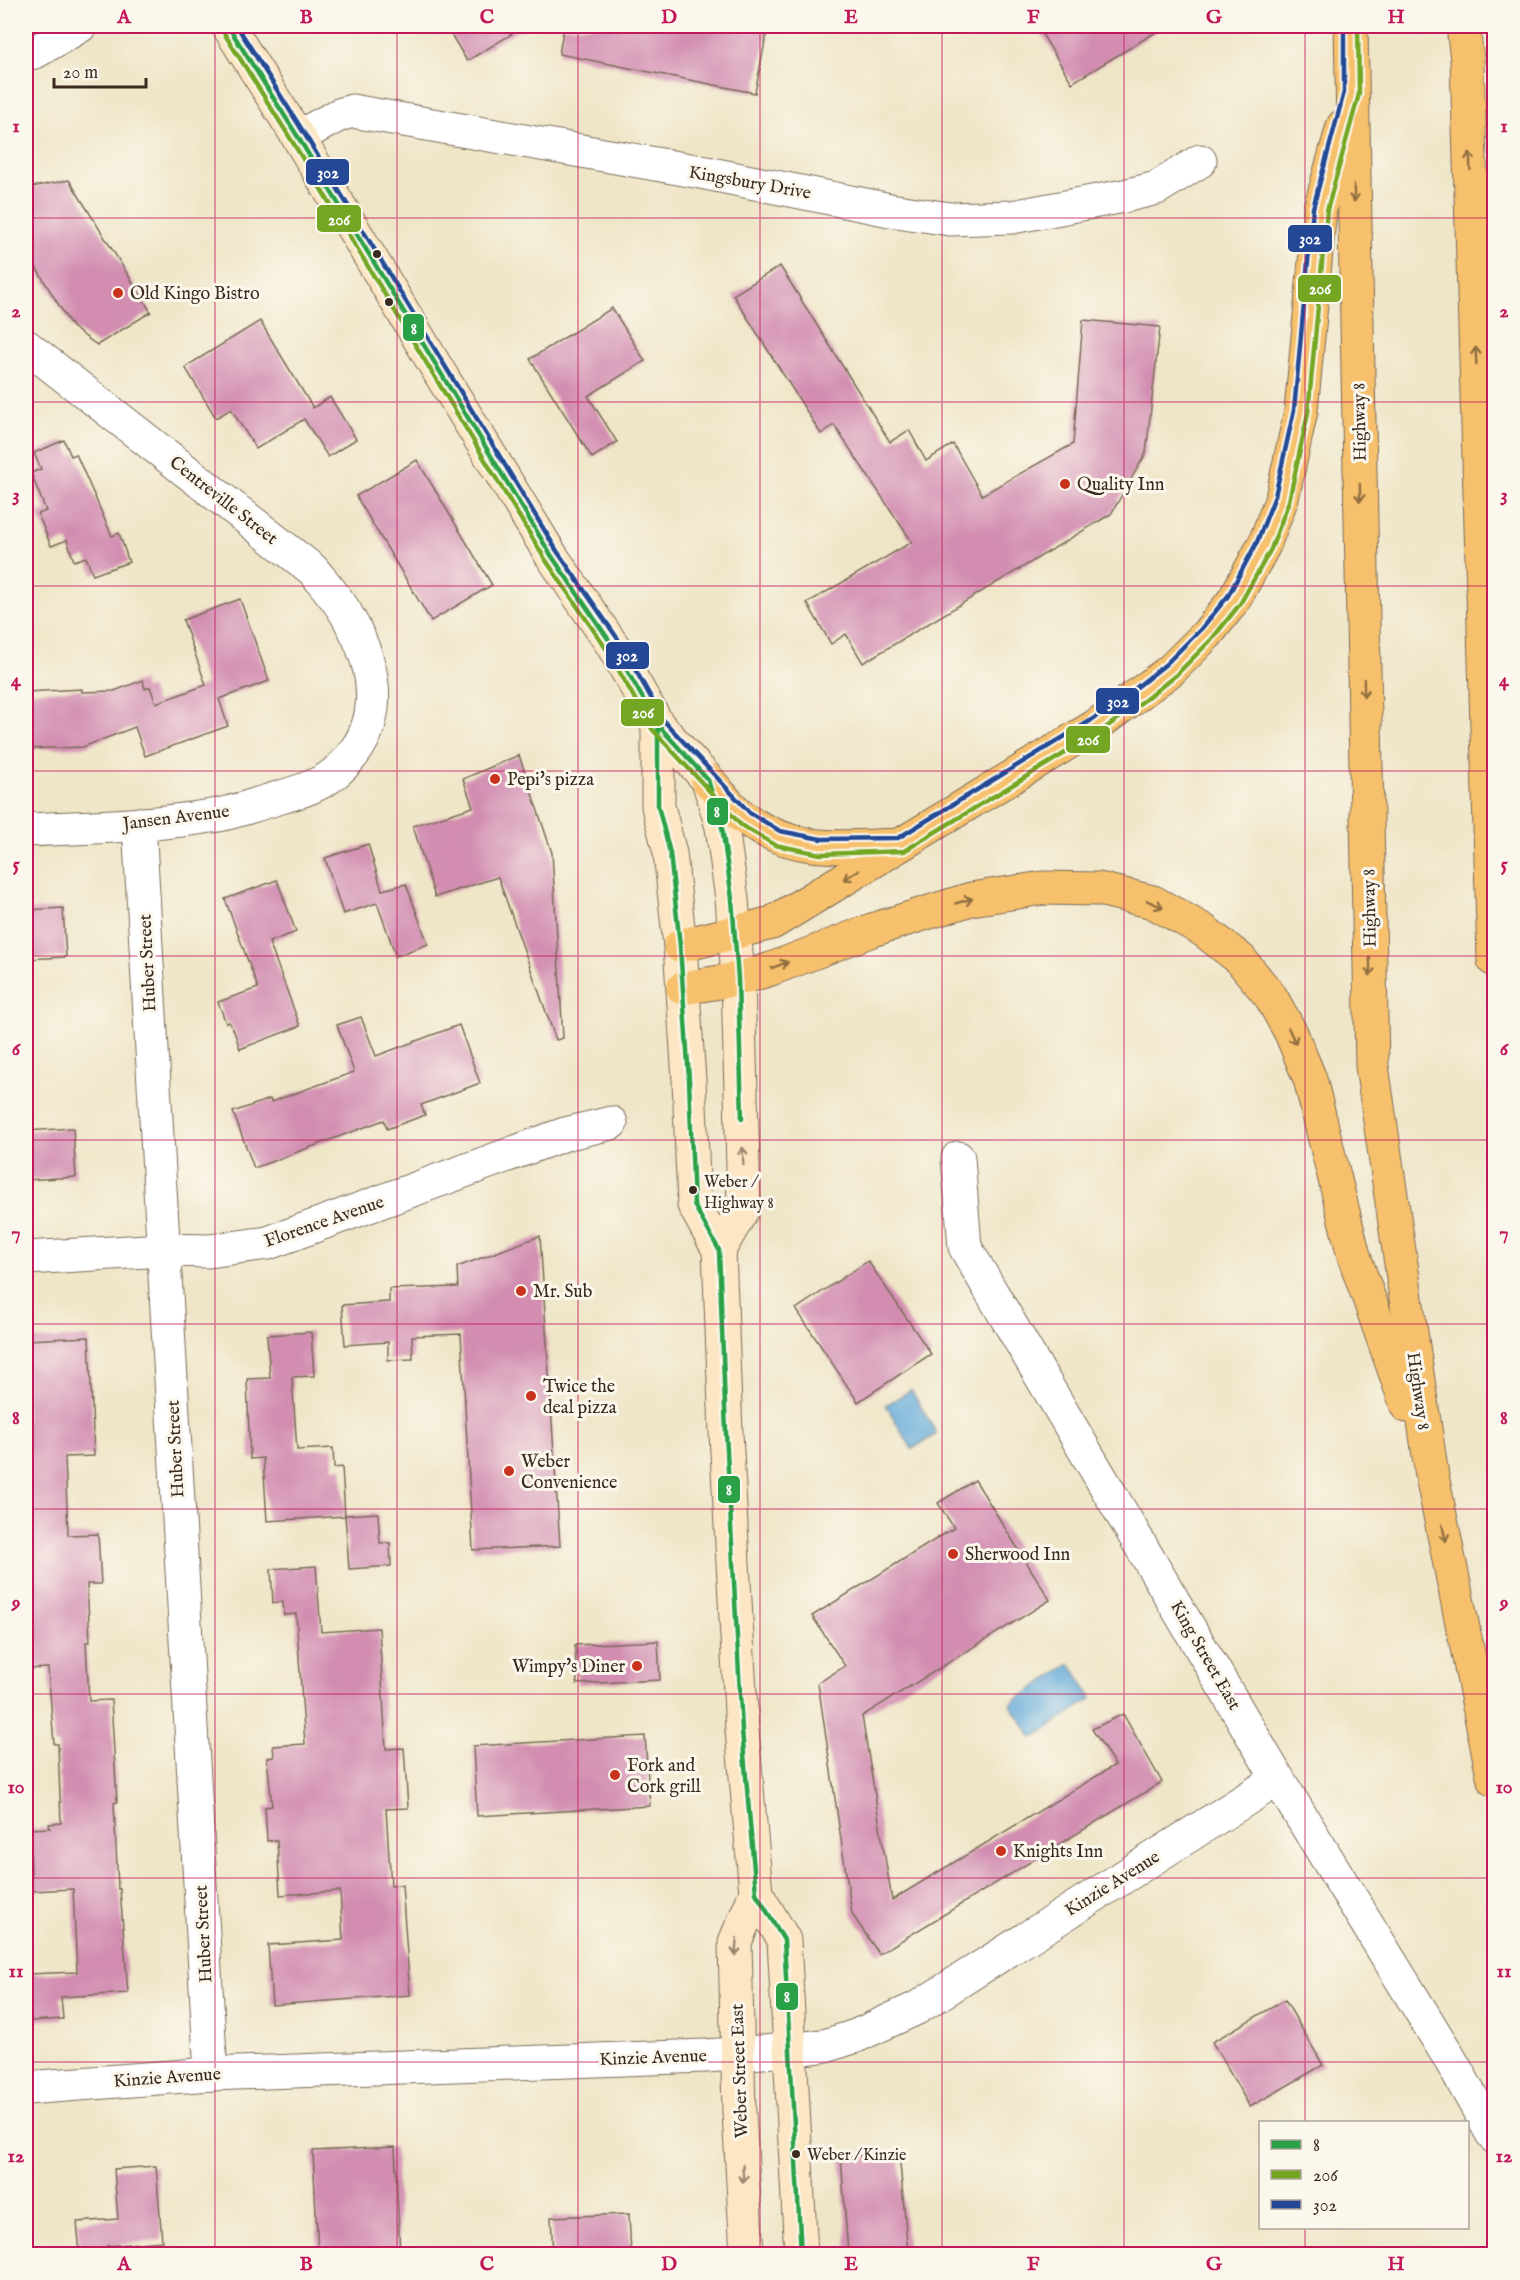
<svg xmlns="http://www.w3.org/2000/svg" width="1520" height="2280" font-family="'IM FELL English',serif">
  <rect width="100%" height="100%" fill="#fbf7ec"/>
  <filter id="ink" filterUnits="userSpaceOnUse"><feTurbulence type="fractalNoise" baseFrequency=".0167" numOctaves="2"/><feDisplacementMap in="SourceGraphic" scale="12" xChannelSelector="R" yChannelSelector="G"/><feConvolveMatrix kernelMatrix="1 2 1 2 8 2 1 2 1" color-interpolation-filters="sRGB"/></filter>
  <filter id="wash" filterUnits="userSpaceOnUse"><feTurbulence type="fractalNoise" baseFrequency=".008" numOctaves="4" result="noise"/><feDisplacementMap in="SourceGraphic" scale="24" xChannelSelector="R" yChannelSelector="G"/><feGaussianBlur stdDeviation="1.35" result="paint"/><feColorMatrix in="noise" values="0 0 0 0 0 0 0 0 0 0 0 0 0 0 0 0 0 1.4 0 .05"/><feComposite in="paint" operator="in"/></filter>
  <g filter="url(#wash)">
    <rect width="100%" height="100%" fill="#efe5c7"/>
    <g fill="#63aada" stroke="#4f6a7c" stroke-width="1.5">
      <path d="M911,1390L937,1434L912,1449L886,1405Z"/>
      <path d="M1070,1664L1092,1698L1033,1738L1010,1704Z"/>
    </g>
    <g id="blocks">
      <g fill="#d28db1">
        <path d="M446,26H525L467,61Z"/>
        <path d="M564,26H768L755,93L559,54Z"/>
        <path d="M1037,26H1166L1072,83Z"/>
        <path d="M69,180L151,312L97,345L72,327L26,251V188Z"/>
        <path d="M780,266L890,442L909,430L926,461L953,444L982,495L1073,444L1083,320L1160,327L1146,453L1111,514L863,663L846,634L831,644L807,603L912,542L834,425L821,434L733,295Z"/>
        <path d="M612,308L645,361L588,396L617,442L592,458L530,359Z"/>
        <path d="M260,321L313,408L330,397L356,439L328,457L304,419L256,449L231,409L216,418L185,367Z"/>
        <path d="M64,440L71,456L76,454L112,536L119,533L129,562L93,575L86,557L74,561L67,540L51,546L38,514L46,511L31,473L41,469L34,453Z"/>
        <path d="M417,460L492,585L431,621L356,496Z"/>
        <path d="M240,599L269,681L219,699L228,726L145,756L135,727L83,747L26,749V692L82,689V692L114,691L143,680L145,689L150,687L156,703L206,685L183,620Z"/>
        <path d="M519,755L552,853L563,1038L556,1040L498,877L435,897L413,826L473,807L463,779Z"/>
        <path d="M368,844L382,890L406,884L428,944L396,956L377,903L343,914L325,858Z"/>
        <path d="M277,880L296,932L269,942L300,1026L240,1049L234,1031L229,1022L226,1023L218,1002L258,988L225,899Z"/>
        <path d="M63,908L66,957L26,959V910Z"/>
        <path d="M361,1017L376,1056L459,1025L480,1083L421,1105L425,1115L387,1129L384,1120L254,1168L233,1112L270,1099L271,1102L354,1072L337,1025Z"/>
        <path d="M73,1128L76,1177L26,1180V1131Z"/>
        <path d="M540,1236L560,1546L473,1550L461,1334L412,1336L413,1359L388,1360V1342L345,1345L342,1305L389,1302V1289L458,1287L457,1267Z"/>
        <path d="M868,1261L931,1354L858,1402L796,1309Z"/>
        <path d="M311,1332L314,1376L292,1377L297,1450L333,1448L334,1468L342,1467L345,1516L267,1521L263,1458L250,1459L247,1379L270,1378L267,1335Z"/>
        <path d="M89,1337L94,1456L65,1457L68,1535L98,1534L101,1584H87L90,1642H86L89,1701L111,1700L117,1802L114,1803L118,1889H120L128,1993L61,1997L63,2019L29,2021L27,1974L77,1972L73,1889L32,1891L29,1829L50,1828L49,1824L61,1823L58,1744H54L48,1668L26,1669V1594L35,1593L32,1519L26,1520V1340Z"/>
        <path d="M975,1480L1050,1600L862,1716L892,1900L1115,1765L1092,1729L1123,1714L1162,1782L879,1954L852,1914L818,1683L845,1666L812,1616L954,1528L938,1503Z"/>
        <path d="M378,1513L380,1543H390L391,1566L349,1569L345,1515Z"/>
        <path d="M316,1566L321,1632L379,1628L386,1749L404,1748L408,1808L386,1809L391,1886L402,1885L410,1995L272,2005L268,1945L343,1940L340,1891L280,1895L277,1840L267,1841L265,1807L272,1806L267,1758L274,1757L273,1746L305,1744L296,1614L284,1615L283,1602L273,1603L271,1569Z"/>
        <path d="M658,1641L660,1680L577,1684L575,1645Z"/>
        <path d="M645,1736L650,1806L477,1816L473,1746Z"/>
        <path d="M1285,2000L1323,2065L1250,2107L1212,2042Z"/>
        <path d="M395,2147L400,2254H318L313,2151Z"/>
        <path d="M899,2152L908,2254H848L841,2157Z"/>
        <path d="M156,2166L162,2241L107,2246L108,2254H80L77,2222L118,2219L114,2169Z"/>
        <path d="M629,2214L631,2254H553L551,2217Z"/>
      </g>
    </g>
  </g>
  <g filter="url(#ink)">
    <use href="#blocks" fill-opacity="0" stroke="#7a6b59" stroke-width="1.5"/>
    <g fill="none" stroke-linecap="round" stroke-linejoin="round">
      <defs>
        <g id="minor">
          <path d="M26,54L35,52L80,26"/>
          <path d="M298,137L339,115L352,111L701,172L890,210L950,219L1012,217L1124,196L1157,188L1200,161"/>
          <path d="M26,346L313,570C325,585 339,600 348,617C379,671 387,729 335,773C317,788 290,794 268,801C250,806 230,814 211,816C150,826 87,827 26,830"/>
          <path d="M139,824L211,2074"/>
          <path d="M958,1158L965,1247L1278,1779L1446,2052L1494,2137"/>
          <path d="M26,1258L164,1250L209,1251L268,1243L565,1134L611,1123"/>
          <path d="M26,2088L211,2074L705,2056L790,2050L828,2045L856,2036L917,2008L1278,1779"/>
        </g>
        <g id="secondary">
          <path d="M228,26L298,137L441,375L551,555L613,646L658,725L708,780L722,827L732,899L738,979L744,1207L719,1250"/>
          <path d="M658,725V806L670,853L680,946L689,1080L694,1205L719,1250L726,1433L742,1730L756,1893L784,1940L801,2254"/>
          <path d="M747,2254L739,2112L735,1942L756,1893"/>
        </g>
        <g id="motorway">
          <path d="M1351,26L1372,1066L1432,1476L1494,1780"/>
          <path d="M1463,26L1467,60L1494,960"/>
          <path d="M708,780C720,793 732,811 747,820C796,854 842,847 899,845"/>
          <path d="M680,946L772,923L1094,727L1171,670L1207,634L1234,600L1264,545L1282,498L1301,411L1320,209L1343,126"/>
          <path d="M683,988L738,979L771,969L872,930L971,899L1043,888L1099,889L1153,902L1203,930L1240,959L1271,997L1291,1033L1310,1079L1354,1256L1407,1406"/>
        </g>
      </defs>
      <use href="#minor" stroke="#7a6b59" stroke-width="35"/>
      <use href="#secondary" stroke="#7a6b59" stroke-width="35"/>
      <use href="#motorway" stroke="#7a6b59" stroke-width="35"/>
      <use href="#minor" stroke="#fff" stroke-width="33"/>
      <use href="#secondary" stroke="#fce6c4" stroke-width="33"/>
      <use href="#motorway" stroke="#f7c06c" stroke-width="33"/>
      <defs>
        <g id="bus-1">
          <path d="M228,26L298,137L551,555L613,646L658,725L708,780L722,827L732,899L738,979L742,1119"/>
          <path d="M658,725V806L670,853L680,946L689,1080L694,1205L719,1250L726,1433L742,1730L756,1893L784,1940L801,2254"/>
        </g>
        <path id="bus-2" d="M222,30L292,141L545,559L607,650L652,729L741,825L775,845L820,854L904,851L1098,733L1146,699L1176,675L1212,639L1240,604L1271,549L1289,501L1308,413L1327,210L1359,94L1358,26"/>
        <path id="bus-3" d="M237,26L304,133L557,551L620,642L664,721L750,813L780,831L821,839L898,838L1090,721L1137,687L1166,664L1201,629L1228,596L1257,542L1275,496L1294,410L1313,208L1344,92V26"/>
      </defs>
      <use href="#bus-1" stroke="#fbf7ec" stroke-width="9"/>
      <use href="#bus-2" stroke="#fbf7ec" stroke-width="9"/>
      <use href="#bus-3" stroke="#fbf7ec" stroke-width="9"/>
      <use href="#bus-1" stroke="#2ba147" stroke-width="4.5"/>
      <use href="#bus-2" stroke="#74a623" stroke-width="4.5"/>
      <use href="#bus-3" stroke="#244895" stroke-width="4.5"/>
    </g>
    <defs><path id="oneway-shaft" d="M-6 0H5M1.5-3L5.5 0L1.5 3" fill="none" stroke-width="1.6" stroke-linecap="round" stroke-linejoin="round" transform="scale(1.5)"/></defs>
    <g stroke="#906e41">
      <use href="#oneway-shaft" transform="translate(1470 161) rotate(-92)"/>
      <use href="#oneway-shaft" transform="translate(1354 193) rotate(89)"/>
      <use href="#oneway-shaft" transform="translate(1476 356) rotate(-92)"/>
      <use href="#oneway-shaft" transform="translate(1360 493) rotate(89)"/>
      <use href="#oneway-shaft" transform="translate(1364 688) rotate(89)"/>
      <use href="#oneway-shaft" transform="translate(851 875) rotate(148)"/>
      <use href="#oneway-shaft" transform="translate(964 901) rotate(-16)"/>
      <use href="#oneway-shaft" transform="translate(1155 904) rotate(24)"/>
      <use href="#oneway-shaft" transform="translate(780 965) rotate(-21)"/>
      <use href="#oneway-shaft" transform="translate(1370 967) rotate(89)"/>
      <use href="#oneway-shaft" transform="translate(1292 1036) rotate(66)"/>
      <use href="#oneway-shaft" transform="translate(1444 1533) rotate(78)"/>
    </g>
    <g stroke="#9c8871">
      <use href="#oneway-shaft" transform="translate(743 1156) rotate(-92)"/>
      <use href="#oneway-shaft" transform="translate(736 1947) rotate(95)"/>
      <use href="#oneway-shaft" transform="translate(743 2174) rotate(87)"/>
    </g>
  </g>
  <path fill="none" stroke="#c2185b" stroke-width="1.5" stroke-opacity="0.55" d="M215,26V2254M397,26V2254M578,26V2254M760,26V2254M942,26V2254M1124,26V2254M1305,26V2122M26,218H1494M26,402H1494M26,586H1494M26,771H1494M26,956H1494M26,1140H1494M26,1324H1494M26,1509H1494M26,1694H1494M26,1878H1494M26,2062H1494M1305,2228V2254"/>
  <g fill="#3b2a1e" stroke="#fbf7ec" stroke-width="2">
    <circle cx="377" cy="254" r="5"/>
    <circle cx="389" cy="302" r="5"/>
    <circle cx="693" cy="1190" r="5"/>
    <circle cx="796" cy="2154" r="5"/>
  </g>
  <g fill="#c8321e" stroke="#fbf7ec" stroke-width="2">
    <circle cx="118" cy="293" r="6"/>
    <circle cx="1065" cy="484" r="6"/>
    <circle cx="495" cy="779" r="6"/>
    <circle cx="521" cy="1291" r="6"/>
    <circle cx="531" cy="1396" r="6"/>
    <circle cx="509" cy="1471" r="6"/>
    <circle cx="953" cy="1554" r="6"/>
    <circle cx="637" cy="1666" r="6"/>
    <circle cx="615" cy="1775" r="6"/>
    <circle cx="1001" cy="1851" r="6"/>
  </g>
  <g text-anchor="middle" stroke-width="6" stroke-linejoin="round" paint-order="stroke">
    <g font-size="16" fill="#3b2a1e" stroke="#fbf7ec" text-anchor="start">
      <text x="704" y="1187">Weber /<tspan x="704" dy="21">Highway 8</tspan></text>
      <text x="807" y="2160">Weber / Kinzie</text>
    </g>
    <g font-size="18" fill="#3b2a1e" stroke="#fbf7ec">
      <text transform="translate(750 182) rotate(10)" y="6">Kingsbury Drive</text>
      <text transform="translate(1359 422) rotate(-91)" y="6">Highway 8</text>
      <text transform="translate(224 500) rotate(38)" y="6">Centreville Street</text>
      <text transform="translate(176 817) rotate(-7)" y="6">Jansen Avenue</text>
      <text transform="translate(1369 908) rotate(-91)" y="6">Highway 8</text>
      <text transform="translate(147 963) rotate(-93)" y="6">Huber Street</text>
      <text transform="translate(324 1221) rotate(-19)" y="6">Florence Avenue</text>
      <text transform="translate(1419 1391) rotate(82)" y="6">Highway 8</text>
      <text transform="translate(175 1449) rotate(-93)" y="6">Huber Street</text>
      <text transform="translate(1206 1655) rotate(60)" y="6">King Street East</text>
      <text transform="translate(1112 1883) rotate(-32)" y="6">Kinzie Avenue</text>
      <text transform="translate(203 1934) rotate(-93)" y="6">Huber Street</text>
      <text transform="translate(653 2057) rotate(-2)" y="6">Kinzie Avenue</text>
      <text transform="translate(739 2071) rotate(-92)" y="6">Weber Street East</text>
      <text transform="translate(167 2077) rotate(-4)" y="6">Kinzie Avenue</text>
    </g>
    <g font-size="18" fill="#3b2a1e" stroke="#fbf7ec" text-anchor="start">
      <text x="130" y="299">Old Kingo Bistro</text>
      <text x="1077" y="490">Quality Inn</text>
      <text x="507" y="785">Pepi's pizza</text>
      <text x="533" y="1297">Mr. Sub</text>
      <text x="543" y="1392">Twice the<tspan x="543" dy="21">deal pizza</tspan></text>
      <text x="521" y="1467">Weber<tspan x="521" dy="21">Convenience</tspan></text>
      <text x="965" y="1560">Sherwood Inn</text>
      <text x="625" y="1672" text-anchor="end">Wimpy's Diner</text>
      <text x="627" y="1771">Fork and<tspan x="627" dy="21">Cork grill</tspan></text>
      <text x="1013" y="1857">Knights Inn</text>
    </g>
  </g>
  <g stroke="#fbf7ec" stroke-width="2">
    <rect x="305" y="158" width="45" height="28" rx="6" fill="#244895"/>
    <rect x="316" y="204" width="46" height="29" rx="6" fill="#74a623"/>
    <rect x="1287" y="224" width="46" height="29" rx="6" fill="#244895"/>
    <rect x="1297" y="274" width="45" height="29" rx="6" fill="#74a623"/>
    <rect x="402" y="313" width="23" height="29" rx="6" fill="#2ba147"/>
    <rect x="605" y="641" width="45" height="29" rx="6" fill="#244895"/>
    <rect x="1095" y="687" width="45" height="28" rx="6" fill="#244895"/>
    <rect x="620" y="698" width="45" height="29" rx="6" fill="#74a623"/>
    <rect x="1065" y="725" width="46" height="29" rx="6" fill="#74a623"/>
    <rect x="706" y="797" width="23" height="29" rx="6" fill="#2ba147"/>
    <rect x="717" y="1475" width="24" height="29" rx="6" fill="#2ba147"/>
    <rect x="775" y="1982" width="24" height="29" rx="6" fill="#2ba147"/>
  </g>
  <g font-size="16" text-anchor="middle" font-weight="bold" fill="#fff">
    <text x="328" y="178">302</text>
    <text x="339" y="225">206</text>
    <text x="1310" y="244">302</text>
    <text x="1320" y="294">206</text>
    <text x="414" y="334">8</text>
    <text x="627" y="661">302</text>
    <text x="1118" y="707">302</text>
    <text x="643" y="718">206</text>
    <text x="1088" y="745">206</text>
    <text x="717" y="817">8</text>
    <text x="729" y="1495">8</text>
    <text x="787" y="2002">8</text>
  </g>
  <rect width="1520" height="2280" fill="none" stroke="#fbf7ec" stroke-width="66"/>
  <rect x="1259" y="2121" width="210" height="108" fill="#fbf7ec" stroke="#aea59a" stroke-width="1.5"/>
  <rect x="1271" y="2140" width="30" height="9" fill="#2ba147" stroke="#aea59a" stroke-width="1.5"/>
  <text x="1313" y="2151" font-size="18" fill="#3b2a1e">8</text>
  <rect x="1271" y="2170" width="30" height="9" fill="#74a623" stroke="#aea59a" stroke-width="1.5"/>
  <text x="1313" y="2181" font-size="18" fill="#3b2a1e">206</text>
  <rect x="1271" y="2200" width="30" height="9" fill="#244895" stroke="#aea59a" stroke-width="1.5"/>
  <text x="1313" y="2211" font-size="18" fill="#3b2a1e">302</text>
  <path d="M54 78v9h92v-9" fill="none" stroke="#3b2a1e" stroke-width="3"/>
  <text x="63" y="78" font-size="18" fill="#3b2a1e" stroke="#fbf7ec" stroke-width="4.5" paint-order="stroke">20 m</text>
  <rect x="33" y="33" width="1454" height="2214" fill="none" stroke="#c2185b" stroke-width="2"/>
  <g font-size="20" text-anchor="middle" font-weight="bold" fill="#c2185b">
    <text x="124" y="23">A</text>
    <text x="306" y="23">B</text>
    <text x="487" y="23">C</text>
    <text x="669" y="23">D</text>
    <text x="851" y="23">E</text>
    <text x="1033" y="23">F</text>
    <text x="1214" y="23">G</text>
    <text x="1396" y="23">H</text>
    <text x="16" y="132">1</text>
    <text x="1504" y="132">1</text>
    <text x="16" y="317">2</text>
    <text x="1504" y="317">2</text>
    <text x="16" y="501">3</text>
    <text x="1504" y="501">3</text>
    <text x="16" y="686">4</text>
    <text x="1504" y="686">4</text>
    <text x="16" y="870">5</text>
    <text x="1504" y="870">5</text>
    <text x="16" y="1055">6</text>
    <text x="1504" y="1055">6</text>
    <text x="16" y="1239">7</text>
    <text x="1504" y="1239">7</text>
    <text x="16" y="1424">8</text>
    <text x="1504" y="1424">8</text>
    <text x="16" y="1608">9</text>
    <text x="1504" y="1608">9</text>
    <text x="16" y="1793">10</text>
    <text x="1504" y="1793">10</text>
    <text x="16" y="1977">11</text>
    <text x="1504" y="1977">11</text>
    <text x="16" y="2162">12</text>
    <text x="1504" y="2162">12</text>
    <text x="124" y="2270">A</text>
    <text x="306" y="2270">B</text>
    <text x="487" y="2270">C</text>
    <text x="669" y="2270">D</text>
    <text x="851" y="2270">E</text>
    <text x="1033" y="2270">F</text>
    <text x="1214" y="2270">G</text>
    <text x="1396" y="2270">H</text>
  </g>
</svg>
